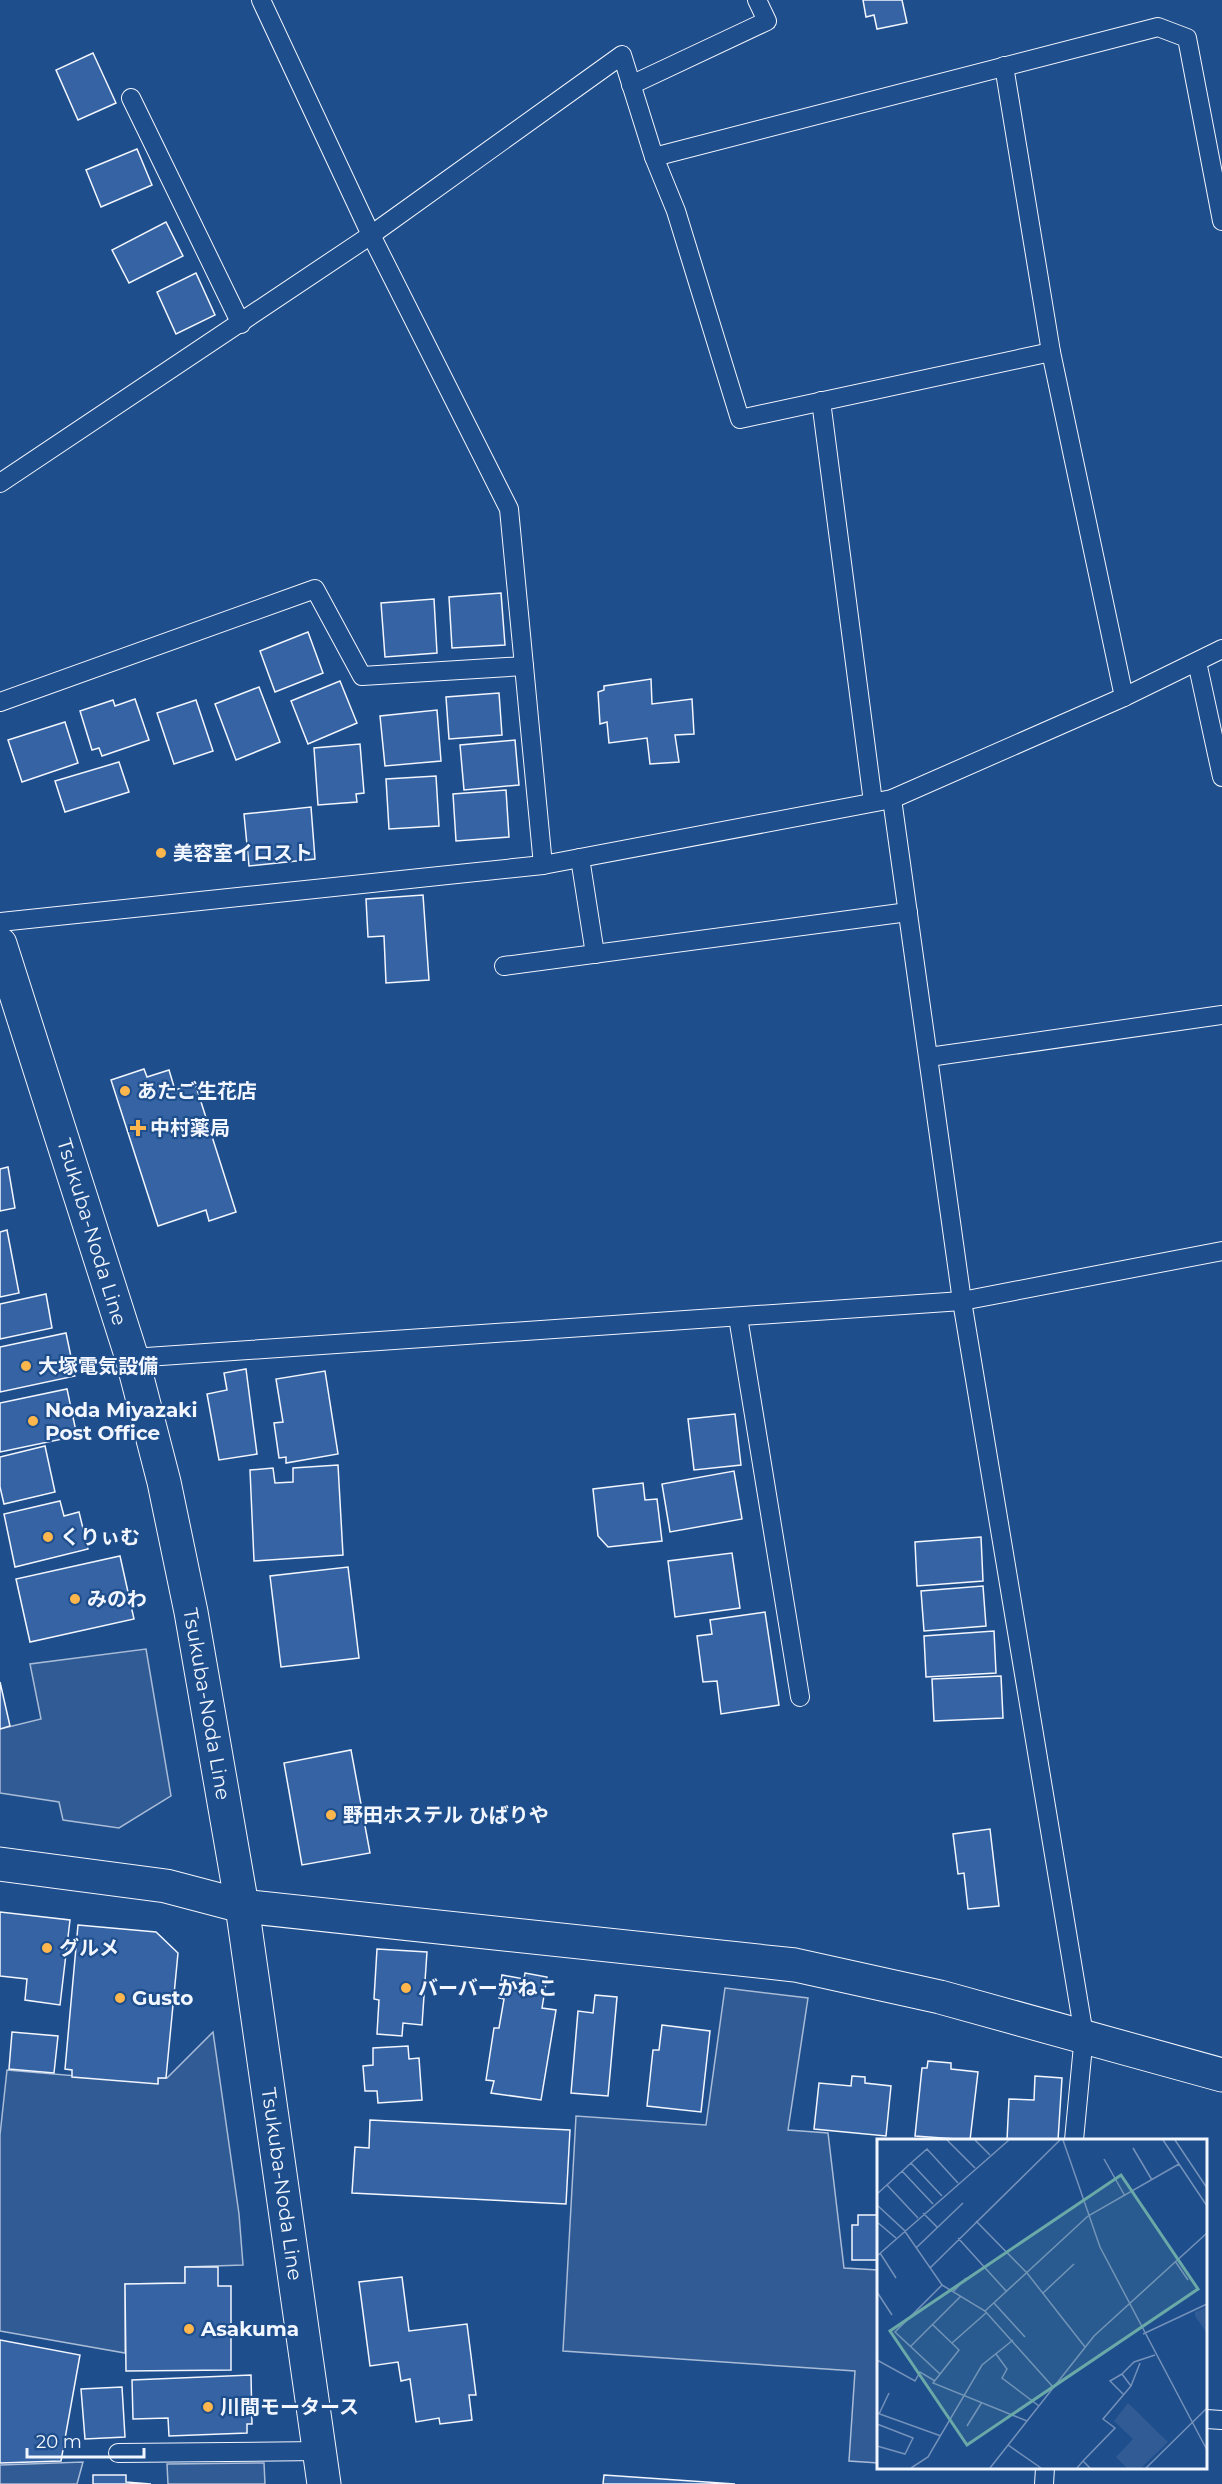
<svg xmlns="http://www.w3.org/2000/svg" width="1222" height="2484" font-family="Montserrat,'Noto Sans JP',sans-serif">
  <rect width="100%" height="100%" fill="#1f4e8c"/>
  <g fill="#305b95" stroke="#a8bbd7" stroke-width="1.5">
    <path d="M146,1649L171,1796L119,1828L63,1820L59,1802L0,1793V1729L41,1719L30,1664Z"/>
    <path d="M725,1988L808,1998L788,2130L828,2133L844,2268L878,2270V2463L849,2461L855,2371L563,2351L576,2116L706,2125Z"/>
    <path d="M213,2032L239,2214L243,2265L185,2267V2283L125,2284V2353L0,2331V2135L7,2070L158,2083V2078H167Z"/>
    <path d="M83,2462L77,2484H0V2465Z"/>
    <path d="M264,2463L265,2484H168L167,2464Z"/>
  </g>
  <g fill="#3563a3" stroke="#f2f6ff" stroke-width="1.5">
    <path d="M863,0H902L907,23L877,29L874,15L866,17Z"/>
    <path d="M93,53L116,103L78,120L56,70Z"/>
    <path d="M137,149L152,185L101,207L86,170Z"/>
    <path d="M166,222L183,256L129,283L112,250Z"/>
    <path d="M196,273L215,315L176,334L157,292Z"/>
    <path d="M501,593L505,645L452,648L449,597Z"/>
    <path d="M434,599L437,653L385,657L381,603Z"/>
    <path d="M308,632L323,673L275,692L260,651Z"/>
    <path d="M651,679L652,704L692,699L694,734L675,735L679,762L650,764L647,738L609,743L607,722L600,724L598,692L604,690V686Z"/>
    <path d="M340,681L357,723L308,744L291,701Z"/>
    <path d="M259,687L280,742L236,760L215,704Z"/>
    <path d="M499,693L502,735L449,739L446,697Z"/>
    <path d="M135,699L149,740L102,756L99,748L92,750L80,711L113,700L115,706Z"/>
    <path d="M196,700L213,751L174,764L157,713Z"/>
    <path d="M437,710L441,761L385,766L380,716Z"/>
    <path d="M65,722L78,763L22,782L8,740Z"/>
    <path d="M515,740L519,785L464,790L460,745Z"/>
    <path d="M360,744L364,793L356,794L357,802L318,805L314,748Z"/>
    <path d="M119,762L129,792L65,812L55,781Z"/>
    <path d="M436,776L439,826L389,829L386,779Z"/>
    <path d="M506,790L509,837L456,841L453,794Z"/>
    <path d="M311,807L315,859L249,866L244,814Z"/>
    <path d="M423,895L429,980L386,983L384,936L368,937L366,899Z"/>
    <path d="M144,1069L147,1077L169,1070L175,1090L195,1083L236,1212L209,1221L206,1210L158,1226L111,1080Z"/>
    <path d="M8,1167L15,1208L0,1211V1169Z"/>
    <path d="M7,1230L19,1293L0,1297V1232Z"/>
    <path d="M46,1294L52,1328L0,1339V1304Z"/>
    <path d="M66,1333L75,1376L0,1392V1347Z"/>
    <path d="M246,1369L257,1454L219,1460L207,1394L227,1390L224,1373Z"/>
    <path d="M325,1371L338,1454L286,1463V1457L279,1458L274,1423L283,1422L276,1379Z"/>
    <path d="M67,1389L77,1436L0,1452V1403Z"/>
    <path d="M735,1414L741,1465L694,1470L688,1419Z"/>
    <path d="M45,1446L55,1492L4,1504L0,1487V1457Z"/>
    <path d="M338,1465L343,1555L254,1561L250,1470L273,1468L275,1483L293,1482V1468Z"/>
    <path d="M734,1471L742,1519L670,1532L662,1484Z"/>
    <path d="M643,1483L645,1500L657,1499L662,1541L608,1547L598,1536L593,1489Z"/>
    <path d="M60,1501L64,1516L79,1512L88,1549L15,1567L4,1514Z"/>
    <path d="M981,1537L983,1581L917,1586L915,1542Z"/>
    <path d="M732,1553L740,1608L675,1617L668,1561Z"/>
    <path d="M120,1556L134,1619L30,1642L16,1579Z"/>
    <path d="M348,1567L359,1658L281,1667L270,1576Z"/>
    <path d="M983,1586L986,1626L924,1631L921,1591Z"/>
    <path d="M765,1612L779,1705L721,1714L717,1681L703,1682L697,1636L712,1634L710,1620Z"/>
    <path d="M994,1631L996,1673L926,1677L924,1636Z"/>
    <path d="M1001,1676L1003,1718L934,1721L932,1679Z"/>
    <path d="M0,1682L10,1726L0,1729Z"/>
    <path d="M351,1750L370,1853L302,1865L284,1763Z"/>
    <path d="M990,1829L999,1906L968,1909L964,1873L958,1874L953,1834Z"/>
    <path d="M0,1912L70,1920L60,2005L25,2000L27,1979L0,1976Z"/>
    <path d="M78,1925L156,1932L178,1953L166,2078H158V2084L72,2077V2070L65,2069Z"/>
    <path d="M377,1949L427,1952L422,2025L403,2023L402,2036L377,2034L379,2000L374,1999Z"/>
    <path d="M525,1973L547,1977L542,2008L556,2010L541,2100L491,2093L494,2081L486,2080L494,2028H499L504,1999L499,1998L502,1975L524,1979Z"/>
    <path d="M595,1995L617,1997L608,2096L571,2093L578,2011L593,2013Z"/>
    <path d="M662,2025L710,2031L701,2112L647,2106L653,2050H659Z"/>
    <path d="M12,2032L58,2036L54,2073L9,2069Z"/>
    <path d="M408,2046L409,2059L419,2058L422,2100L378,2103L377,2091H365L363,2066L373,2065V2048Z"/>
    <path d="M928,2061L951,2063V2069L978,2072L970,2140L915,2136L922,2068H927Z"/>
    <path d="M852,2076L865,2077V2083L891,2086L886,2136L814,2129L819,2083L851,2086Z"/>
    <path d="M1035,2076L1062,2078L1058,2140H1007L1009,2099L1034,2100Z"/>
    <path d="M370,2120L570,2130L566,2204L352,2193L355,2147L369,2148Z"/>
    <path d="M858,2215H878V2260H852V2225H858Z"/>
    <path d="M185,2267H218V2286H231V2370L126,2371L125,2284L185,2283Z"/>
    <path d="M402,2277L409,2331L467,2324L476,2395H469L472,2420L440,2424L439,2418L416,2422L410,2379L401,2381L398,2362L370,2366L359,2282Z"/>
    <path d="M0,2340L80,2355L61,2461L0,2463Z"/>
    <path d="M251,2375L252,2424H247V2433L169,2436L168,2418L133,2419L132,2380Z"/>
    <path d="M122,2387L125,2437L85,2439L81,2389Z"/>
    <path d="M93,2475H126V2482L151,2484H93Z"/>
    <path d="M604,2475L735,2484H603Z"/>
  </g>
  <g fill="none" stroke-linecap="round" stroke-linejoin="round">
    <defs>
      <g id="service">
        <path d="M261,0L371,235L509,509L543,865"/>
        <path d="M1004,66L1051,352L1124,697"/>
        <path d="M631,85L767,21L757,0"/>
        <path d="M131,98L241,324"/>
        <path d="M654,157L1158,27L1187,38L1222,221"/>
        <path d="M821,401L873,802"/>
        <path d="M0,483L371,235L622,55L654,157L676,211L740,419L1051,352"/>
        <path d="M1197,662L1222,777"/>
        <path d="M0,702L315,589L362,676L524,666"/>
        <path d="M892,799L962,1301L1084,2035L1074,2140"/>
        <path d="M580,858L595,954"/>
        <path d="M0,922L543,865L892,799L1124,697L1222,649"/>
        <path d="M504,966L908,912"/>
        <path d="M929,1057L1222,1015"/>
        <path d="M738,1317L800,1697"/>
        <path d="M132,1358L962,1301L1222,1251"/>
        <path d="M1206,2419L1222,2420"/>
        <path d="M118,2453L320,2451"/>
        <path d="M1044,2484L1045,2468"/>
      </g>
      <path id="tertiary" d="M0,1864L166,1886L242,1906L795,1965L940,1997L1222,2075"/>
      <path id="primary" d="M0,944L132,1358L164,1482L191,1612L242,1906L324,2484"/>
    </defs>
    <use href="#service" stroke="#f2f6ff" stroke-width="20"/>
    <use href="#tertiary" stroke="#f2f6ff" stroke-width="35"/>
    <use href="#primary" stroke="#f2f6ff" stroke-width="35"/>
    <use href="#service" stroke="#1f4e8c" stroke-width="18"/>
    <use href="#tertiary" stroke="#1f4e8c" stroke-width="33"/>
    <use href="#primary" stroke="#1f4e8c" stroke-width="33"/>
  </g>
  <g fill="#ffb74d" stroke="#1f4e8c" stroke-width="2">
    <circle cx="161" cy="853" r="6"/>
    <circle cx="125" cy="1091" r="6"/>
    <path d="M135 1119h6v6h6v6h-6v6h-6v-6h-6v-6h6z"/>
    <circle cx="26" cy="1366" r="6"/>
    <circle cx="33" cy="1421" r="6"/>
    <circle cx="48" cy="1537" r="6"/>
    <circle cx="75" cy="1599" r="6"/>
    <circle cx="331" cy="1815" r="6"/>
    <circle cx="47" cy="1948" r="6"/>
    <circle cx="406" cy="1988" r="6"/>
    <circle cx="120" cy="1998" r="6"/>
    <circle cx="189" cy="2329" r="6"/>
    <circle cx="208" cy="2407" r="6"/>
  </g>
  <g text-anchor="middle" stroke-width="4.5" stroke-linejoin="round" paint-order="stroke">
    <g font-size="20" font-weight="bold" fill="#f2f6ff" stroke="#1f4e8c" text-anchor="start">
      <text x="173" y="860">美容室イロスト</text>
      <text x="137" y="1098">あたご生花店</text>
      <text x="150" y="1135">中村薬局</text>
      <text x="38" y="1373">大塚電気設備</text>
      <text x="45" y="1417">Noda Miyazaki<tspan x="45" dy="23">Post Office</tspan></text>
      <text x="60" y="1544">くりぃむ</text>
      <text x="87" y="1606">みのわ</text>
      <text x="343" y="1822">野田ホステル ひばりや</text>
      <text x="59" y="1955">グルメ</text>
      <text x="418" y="1995">バーバーかねこ</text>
      <text x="132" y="2005">Gusto</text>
      <text x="201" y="2336">Asakuma</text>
      <text x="220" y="2414">川間モータース</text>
    </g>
    <g font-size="20" fill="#f2f6ff" stroke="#1f4e8c">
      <text transform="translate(92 1232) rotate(73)" y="7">Tsukuba-Noda Line</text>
      <text transform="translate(207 1704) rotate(80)" y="7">Tsukuba-Noda Line</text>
      <text transform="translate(282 2184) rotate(82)" y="7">Tsukuba-Noda Line</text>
    </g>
  </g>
  <g transform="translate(877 2139)">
    <rect width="330" height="330" fill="#1f4e8c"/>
    <path d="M330,168V192L329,193L318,177V173ZM251,264L291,303L264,329H250L239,318L256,300L237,282Z" fill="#305b95"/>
    <path fill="none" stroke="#7391ba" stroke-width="1.5" d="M70,1L98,29M98,1L113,16M186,1L223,108L330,311M286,1L330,67M298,1L330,49M256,9L275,41M227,20L248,57M34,24L50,10L81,44M25,32L56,65M10,46L41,79M0,55L34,24L65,57M0,66L27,91L65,146L108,172L176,248M46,74L60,88M99,82L150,134L208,208M0,83L19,99M81,99L130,153M39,109L86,64M3,114L19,139M0,117L132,1M298,122L311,141M53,129L183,1M0,153L15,176M76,153L89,139M166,154L197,125M117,164L148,198M108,172L211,77L302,25M56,186L82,211L56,244L150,282M266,195L330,165M75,204L109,174M33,208L84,157M119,215L130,230L125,239L162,267M0,221L38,242L43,233L58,242M63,235L18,193L65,146M245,235L233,242L246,255M254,247L263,224M0,274L64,297M2,275L12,254M0,285L36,299L28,315L0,307M90,287L105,263M131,306L164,329M206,322L238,289L226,280L254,247L245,235L257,223L278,216M34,329L51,318L105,226L136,201M113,329L217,197L330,94M200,329L206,322L213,329M269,329L330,269"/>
    <path fill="#6aa9a8" fill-opacity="0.15" stroke="#6aa9a8" stroke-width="3" d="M244,36L321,150L90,306L13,192Z"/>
    <rect width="330" height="330" fill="none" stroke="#f2f6ff" stroke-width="3"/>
  </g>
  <path d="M27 2448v9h117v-9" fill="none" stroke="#f2f6ff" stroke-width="3"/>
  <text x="36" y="2448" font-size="18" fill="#f2f6ff" stroke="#1f4e8c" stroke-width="4.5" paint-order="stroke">20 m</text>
</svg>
